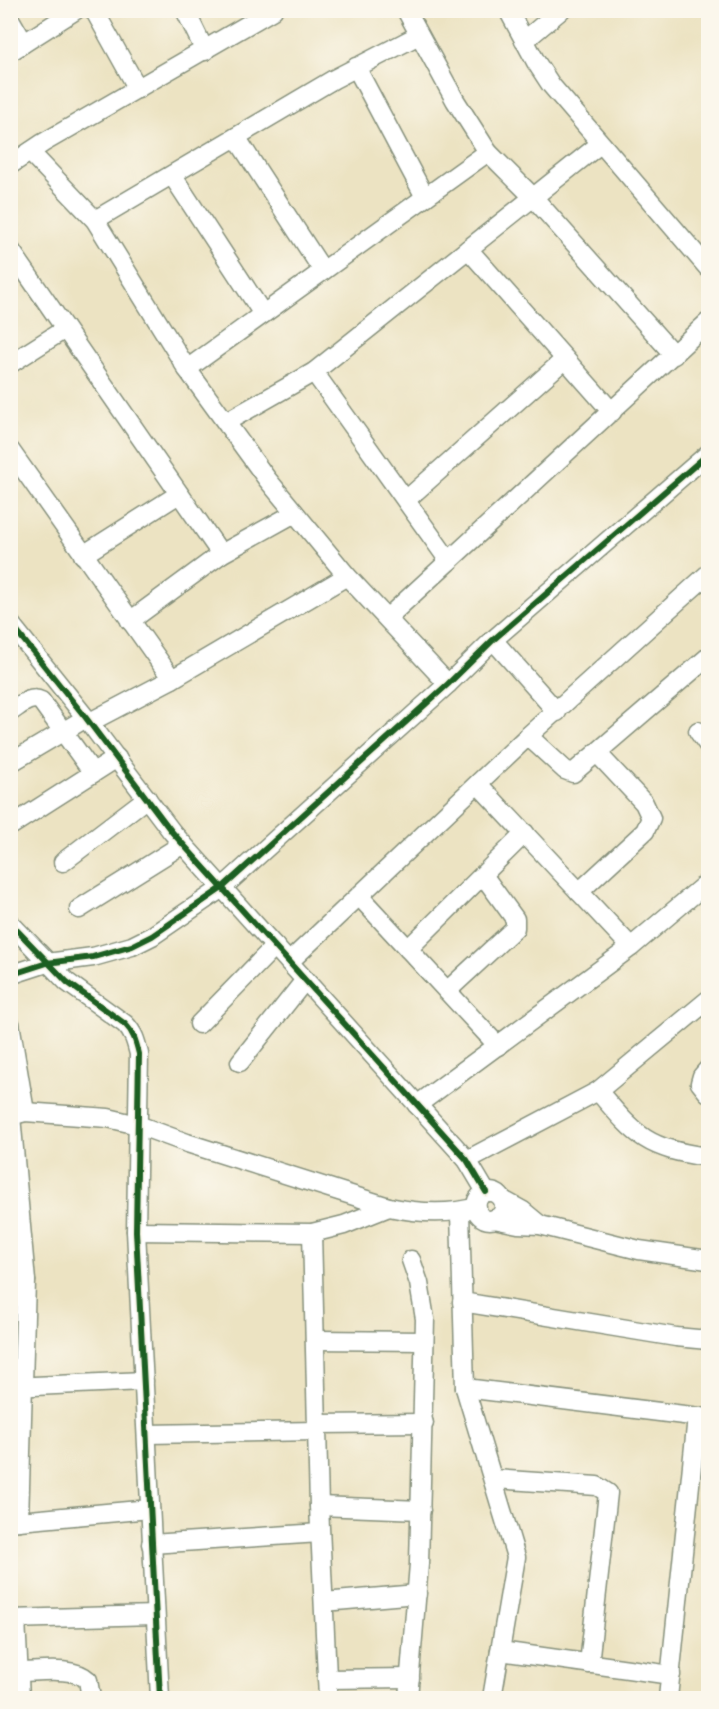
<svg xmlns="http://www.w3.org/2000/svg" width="719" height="1709" font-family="'Patrick Hand',sans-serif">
  <rect width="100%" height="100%" fill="#fbf7ec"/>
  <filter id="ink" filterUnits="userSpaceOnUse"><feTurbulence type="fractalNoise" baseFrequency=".0167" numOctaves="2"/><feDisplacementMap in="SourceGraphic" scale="12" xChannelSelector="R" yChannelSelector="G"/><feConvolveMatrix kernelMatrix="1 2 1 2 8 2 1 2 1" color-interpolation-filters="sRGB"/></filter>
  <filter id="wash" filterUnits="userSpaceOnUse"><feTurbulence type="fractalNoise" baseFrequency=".008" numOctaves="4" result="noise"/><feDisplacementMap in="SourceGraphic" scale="24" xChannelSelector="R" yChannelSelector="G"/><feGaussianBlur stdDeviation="1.35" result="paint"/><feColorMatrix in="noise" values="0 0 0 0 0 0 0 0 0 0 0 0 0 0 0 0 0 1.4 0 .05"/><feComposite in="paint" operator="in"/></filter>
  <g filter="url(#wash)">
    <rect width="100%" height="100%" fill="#ece3c2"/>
  </g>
  <g filter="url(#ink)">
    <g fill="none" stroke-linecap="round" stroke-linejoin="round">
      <defs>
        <g id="minor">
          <path d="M94,10L138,89"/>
          <path d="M185,10L205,51"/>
          <path d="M406,10L455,100L488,152L533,197L674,355"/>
          <path d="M508,10L536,62L551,85L708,268"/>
          <path d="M10,19L24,43"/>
          <path d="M524,41L561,10"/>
          <path d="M10,52L76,10"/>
          <path d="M356,67L425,197"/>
          <path d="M236,137L323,271"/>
          <path d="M30,152L95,220L187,369L267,479L347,576L448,684"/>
          <path d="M10,165L43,143L273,10"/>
          <path d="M172,175L263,314"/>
          <path d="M95,220L334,79L419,35"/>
          <path d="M10,249L221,554"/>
          <path d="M468,249L612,412"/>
          <path d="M10,364L65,329"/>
          <path d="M187,369L488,152"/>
          <path d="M314,372L449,561"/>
          <path d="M226,422L314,372L600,144"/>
          <path d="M10,450L172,679"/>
          <path d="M406,500L565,359"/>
          <path d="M83,555L179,494"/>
          <path d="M387,618L708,322"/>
          <path d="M130,621L221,554L295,513"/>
          <path d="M10,623L86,718L172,832L467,1160L486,1192"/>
          <path d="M493,640L557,712"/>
          <path d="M10,712C20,706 30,695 41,701L93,773"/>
          <path d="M90,722L172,679L347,576"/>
          <path d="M698,731L708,745"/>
          <path d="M528,736L565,770L573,773L708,657"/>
          <path d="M10,763L86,718"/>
          <path d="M478,784L631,947"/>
          <path d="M12,825L117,758"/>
          <path d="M63,862L147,798"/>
          <path d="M579,892L645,831L651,818L644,803L598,754"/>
          <path d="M359,896L498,1046"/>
          <path d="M79,909L183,844"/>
          <path d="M10,923L67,982L125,1024C134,1033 136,1042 139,1054L136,1231L160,1698"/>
          <path d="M408,949L525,833"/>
          <path d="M289,962L528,736L708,574"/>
          <path d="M10,975L47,963L93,957L132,946L152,936L222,888L448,684L493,640L708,454"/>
          <path d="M447,991L515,928V919L483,875"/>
          <path d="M10,1023L25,1112"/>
          <path d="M199,1024L275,946"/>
          <path d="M240,1062L305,980"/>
          <path d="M708,1069L702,1076L700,1083L708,1093"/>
          <path d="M598,1091C638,1138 646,1148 708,1157"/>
          <path d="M417,1105L631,947L708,882"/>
          <path d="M10,1116L25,1112L108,1118L138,1125L187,1143L389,1207C417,1213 448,1215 477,1207"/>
          <path d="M467,1160L598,1091L708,1000"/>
          <circle cx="490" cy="1206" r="14"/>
          <path d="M503,1200L523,1211L540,1225"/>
          <path d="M460,1212L465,1388L516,1557L492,1698"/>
          <path d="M494,1219L518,1224L540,1225L639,1250L708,1260"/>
          <path d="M136,1231L312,1233L344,1225L389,1207"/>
          <path d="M312,1233L319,1506L328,1698"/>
          <path d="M10,1282L26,1281L11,1116"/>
          <path d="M462,1302L676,1337L708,1340"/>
          <path d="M315,1340L424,1341"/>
          <path d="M12,1387L144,1381"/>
          <path d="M465,1388L708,1418"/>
          <path d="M317,1424L424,1423"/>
          <path d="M147,1434L317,1431"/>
          <path d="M494,1479L597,1486L608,1493L589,1664"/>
          <path d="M319,1506L421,1510"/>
          <path d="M19,1521L150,1509"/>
          <path d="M10,1522L19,1521L26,1281"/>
          <path d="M151,1544L320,1533"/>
          <path d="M324,1602L417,1594"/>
          <path d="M10,1619L155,1615"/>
          <path d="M16,1620L20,1698"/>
          <path d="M500,1651L671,1675"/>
          <path d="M19,1672C38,1672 74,1666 88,1680L91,1698"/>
          <path d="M327,1679L410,1678"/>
          <path d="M408,1698L419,1564L425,1319L419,1283L411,1260"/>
          <path d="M668,1698L697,1417"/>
        </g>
      </defs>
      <use href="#minor" stroke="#86907b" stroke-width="21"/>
      <use href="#minor" stroke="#fff" stroke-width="18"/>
      <defs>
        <g id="cycleway">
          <path d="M10,623L86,718L172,832L467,1160L486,1192"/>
          <path d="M10,923L67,982L125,1024C134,1033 136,1042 139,1054L136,1231L160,1698"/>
          <path d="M10,975L47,963L93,957L132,946L152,936L222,888L448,684L493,640L708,454"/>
        </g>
      </defs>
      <use href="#cycleway" stroke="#fbf7ec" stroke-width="10"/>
      <use href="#cycleway" stroke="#1b5e20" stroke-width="6"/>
    </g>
  </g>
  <rect width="719" height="1709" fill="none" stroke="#fbf7ec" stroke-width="36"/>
</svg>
